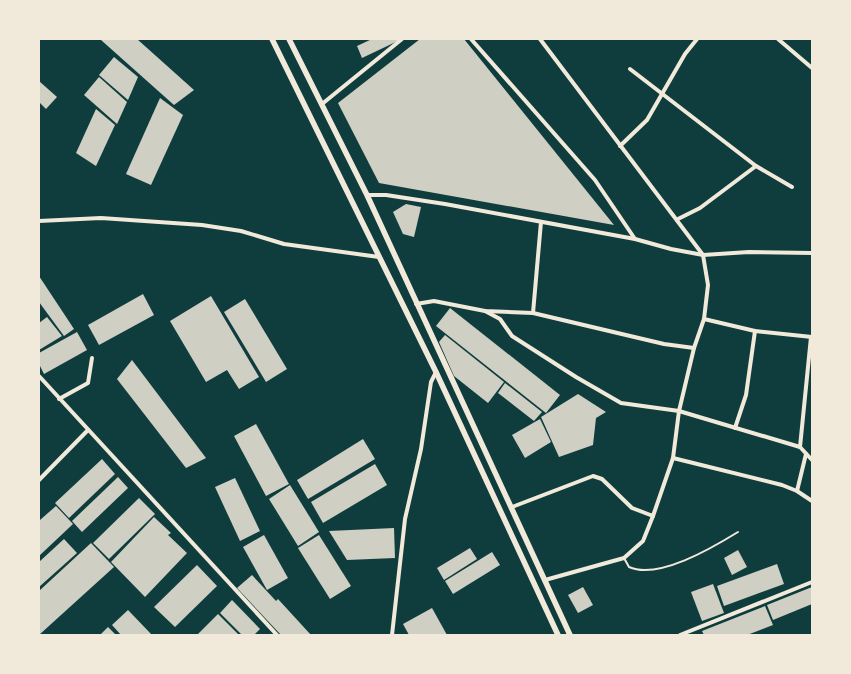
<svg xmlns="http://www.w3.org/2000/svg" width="851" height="674" font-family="Inter,sans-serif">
  <rect width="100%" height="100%" fill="#0f3d3e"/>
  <g fill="#cfcfc3">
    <path d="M137,39L194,90L174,105L101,40Z"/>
    <path d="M372,39H402L362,58L357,46Z"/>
    <path d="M420,39H464L614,225L379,183L338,103Z"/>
    <path d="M114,57L138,77L128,100L99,75Z"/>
    <path d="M99,77L127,102L117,124L84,95Z"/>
    <path d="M39,81L57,97L46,109L39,102Z"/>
    <path d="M160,98L183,115L151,185L126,174Z"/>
    <path d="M96,109L115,125L96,166L76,153Z"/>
    <path d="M406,204L421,207L414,237L403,234L393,212Z"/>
    <path d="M39,276L74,329L64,336L39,302Z"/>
    <path d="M143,294L154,315L99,345L88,325Z"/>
    <path d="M211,296L259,377L239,389L227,370L206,382L170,321Z"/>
    <path d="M245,299L287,369L266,382L224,312Z"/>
    <path d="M450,308L560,395L546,413L436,326Z"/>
    <path d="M47,317L62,336L39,350V323Z"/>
    <path d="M77,332L87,350L44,374L39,364V353Z"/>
    <path d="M445,335L504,382L488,403L454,376L439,342Z"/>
    <path d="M132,360L206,458L186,468L117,379Z"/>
    <path d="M505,383L542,412L534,421L498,393Z"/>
    <path d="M578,394L606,412L596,418L593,445L559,457L541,417Z"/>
    <path d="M540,419L551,442L525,458L512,435Z"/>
    <path d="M256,424L289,484L266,496L234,436Z"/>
    <path d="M363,439L375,459L308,499L297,480Z"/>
    <path d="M102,459L115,474L69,518L55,503Z"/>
    <path d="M375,464L387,485L323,523L311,502Z"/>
    <path d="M118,477L128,488L82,532L72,521Z"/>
    <path d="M235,478L260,531L240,541L215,487Z"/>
    <path d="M290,485L319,532L298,546L269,499Z"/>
    <path d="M139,498L155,514L109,559L93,543Z"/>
    <path d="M56,506L73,524L39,556V519L40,520Z"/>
    <path d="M154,517L171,533L168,535L187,553L145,597L111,562Z"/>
    <path d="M394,528L395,558L347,560L329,531Z"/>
    <path d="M264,535L288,578L267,590L243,547Z"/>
    <path d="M319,535L351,586L330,599L298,548Z"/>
    <path d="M64,539L77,553L39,587V562Z"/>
    <path d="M91,543L114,567L39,635V591Z"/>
    <path d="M470,548L477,559L444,580L437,568Z"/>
    <path d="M738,550L747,567L732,575L724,558Z"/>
    <path d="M492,552L500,565L453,594L445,581Z"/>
    <path d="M777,564L784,584L724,606L717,586Z"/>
    <path d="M197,565L217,586L175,627L154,607Z"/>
    <path d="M252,575L276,601L278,599L311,635H281L237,588Z"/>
    <path d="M713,584L724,613L702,621L691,592Z"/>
    <path d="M583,587L593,605L578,613L568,595Z"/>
    <path d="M812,587V604L773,620L767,605Z"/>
    <path d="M232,600L260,629L254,635H242L220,613Z"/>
    <path d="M765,606L773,625L747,635H704L702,631Z"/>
    <path d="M432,608L447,635H409L403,624Z"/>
    <path d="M128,610L152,635H121L112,625Z"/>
    <path d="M218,614L239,635H197Z"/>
    <path d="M108,627L116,635H100Z"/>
  </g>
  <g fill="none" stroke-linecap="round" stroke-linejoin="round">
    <path stroke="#f1e9da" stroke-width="2" d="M624,558L629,567C658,580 712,548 738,532"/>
    <g stroke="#f1e9da" stroke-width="4">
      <path d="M471,39L595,180L635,239"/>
      <path d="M778,39L812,68"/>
      <path d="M630,69L756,166L792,187"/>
      <path d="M322,104L402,39"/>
      <path d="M620,146L647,120L685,54L697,39"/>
      <path d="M367,195H386L445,204L635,239L671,249L703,255L749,252L812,253"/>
      <path d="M678,219L700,208L756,166"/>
      <path d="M39,221L101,218L202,225L241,231L284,244L379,257"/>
      <path d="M416,304L434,301L485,311L533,313L664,344L694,348"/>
      <path d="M485,311L500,319L512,336L576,377L621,403L679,411L800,447L812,460"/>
      <path d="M533,313L541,222"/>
      <path d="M704,319L755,331L812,337"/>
      <path d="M39,376L277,635"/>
      <path d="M59,399L88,383L92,358"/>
      <path d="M735,428L746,395L755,331"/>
      <path d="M800,447L811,337"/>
      <path d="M673,458L782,485L797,491L812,501"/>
      <path d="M39,480L88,430"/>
      <path d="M797,491L806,454"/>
      <path d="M512,507L593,476L602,479L632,508L653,516L673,458L679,411L694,348L704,319L708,285L703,255L540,39"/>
      <path d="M545,580L624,558L643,541L653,516"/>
      <path d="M392,635L405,519L421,449L431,382L436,372"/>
      <path d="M680,635L812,582"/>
    </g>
    <g stroke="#f1e9da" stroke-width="5.5">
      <path d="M272,39L436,372L558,635"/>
      <path d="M289,39L367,195L570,635"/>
    </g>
  </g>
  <rect width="851" height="674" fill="none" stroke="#f1e9da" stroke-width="80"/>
</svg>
